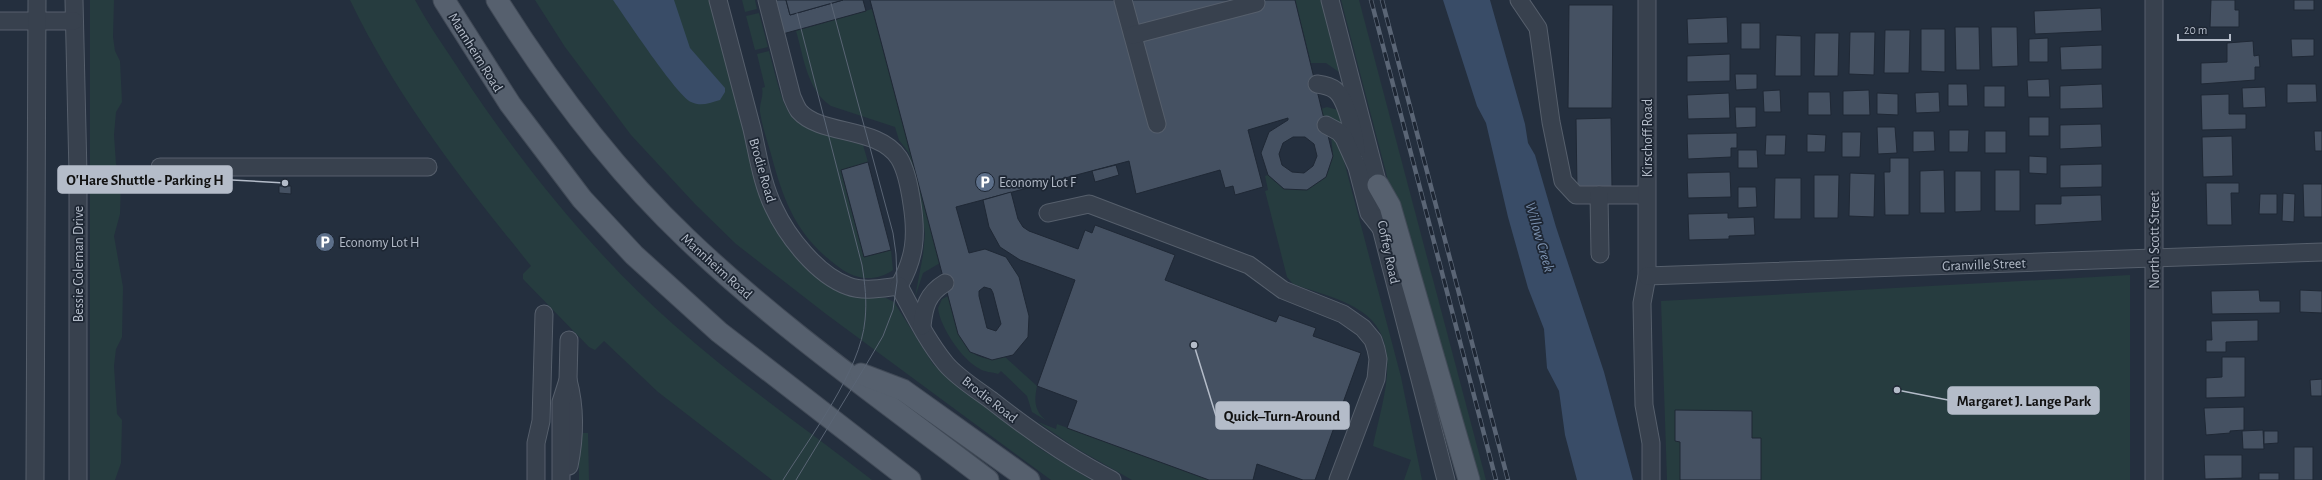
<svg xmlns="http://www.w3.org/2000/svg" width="2322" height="480" font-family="'Alegreya Sans',sans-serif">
  <rect width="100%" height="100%" fill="#242f3e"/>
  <g fill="#263c3f">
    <path d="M90,0H114L113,37L115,51L120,61L122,102L116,112L114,135L116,164L121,179L120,214L114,236L123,287L122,337L116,349L114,366L117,414L122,420L121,463L115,480H90Z"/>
    <path d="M350,0H415C429,26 446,49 462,74C522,165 592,252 674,325C737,381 806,429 872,480H772L658,392L604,341L595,350L589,347L523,279V274L531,266C464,183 397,98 350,0Z"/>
    <path d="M535,0H709L763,200L852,294L886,298L894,302L933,364L951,381L1042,450L1091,480H1051L826,314L736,244L695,204L631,135L565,47Z"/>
    <path d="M742,0H755L757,9L745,12Z"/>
    <path d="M1295,0H1321L1339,72L1326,63H1311Z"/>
    <path d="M1341,0H1359L1486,480H1476L1408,257Z"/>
    <path d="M872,9L940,263L923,273L915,297L923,255L925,234L922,213L909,153L899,140L895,127L831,106C807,90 804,58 796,31Z"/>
    <path d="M759,13L768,47L755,50L746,16Z"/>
    <path d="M769,51C789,128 786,125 863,145L868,162L841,171L864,257L891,250L893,270C876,282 856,280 840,268C797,237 784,203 771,154C767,140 762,126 760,112C759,104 764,96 762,88L765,87L757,54Z"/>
    <path d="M1327,107L1338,110L1346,128L1332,119L1323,117L1321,109Z"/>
    <path d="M1331,135L1340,146L1401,377L1422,480H1404L1411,460L1373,446C1381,404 1406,342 1362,312C1342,298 1315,292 1293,284L1287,277L1265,191L1268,190L1265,176L1268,175L1284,189L1307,190L1326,177L1333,156Z"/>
    <path d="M2130,275V480H1667L1661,301Z"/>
    <path d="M948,296C957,327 962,368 1005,357L1037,386C1034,401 1034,411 1047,421L1032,412L1027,396L1001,371L998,374C992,372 984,372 980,369C962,360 940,327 938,308L942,299Z"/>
    <path d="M1038,422L1056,429L1057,424L1209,480H1132L1074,447Z"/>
    <path d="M579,433H588L589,480H579Z"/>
  </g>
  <g fill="#394c67">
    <path d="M613,0H674L690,48L725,88V92L720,100C709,103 701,107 691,102C677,96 625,17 613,0Z"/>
    <path d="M1443,0H1490L1525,124L1528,143L1535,155L1556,227L1604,372L1633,480H1577L1565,435L1559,391L1547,368L1544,329L1528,288L1508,217L1486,123L1477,106Z"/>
  </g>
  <g fill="#455162" stroke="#1f2835" fill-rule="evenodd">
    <path d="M769,0H786L790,15L843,0H863L866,11L779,35Z"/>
    <path d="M786,0H843L790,15Z"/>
    <path d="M870,0H1295L1333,156L1326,177L1307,190L1284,189L1268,175L1261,153L1269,132L1288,120V118L1248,130L1263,187L1235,195L1233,186L1225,188L1220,170L1136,194L1129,161L956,207L969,253L985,249L1006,257L1019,277L1029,316L1028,337L1013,355L992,360L970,352L958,334ZM1293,137H1305L1314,144L1317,156L1313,166L1304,173L1292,172L1282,165L1279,154L1283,143ZM984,287L991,289L993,293L1001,324L996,331L987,328L979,296V291Z"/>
    <path d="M2211,0H2235V10H2239V27H2210Z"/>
    <rect x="2294" y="0" width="20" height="10"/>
    <path d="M1569,5H1613L1612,108H1568Z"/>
    <path d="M2101,8L2102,31L2035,34L2034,11Z"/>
    <path d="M1727,17L1728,43L1688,44L1687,19Z"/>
    <rect x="1741" y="23" width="19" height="26"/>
    <path d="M1955,27H1979L1980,70H1956Z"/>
    <path d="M1991,27H2017L2018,66L1992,67Z"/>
    <path d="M1921,29H1945V72L1921,71Z"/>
    <path d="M1885,30H1910L1909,73H1884Z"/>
    <path d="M1850,32H1875L1874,75L1849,74Z"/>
    <path d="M1815,33H1839L1838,76H1814Z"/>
    <path d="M1776,35L1801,36V76H1775Z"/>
    <path d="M2048,38V62H2029V39Z"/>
    <path d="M2291,39H2314V56L2292,57Z"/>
    <path d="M2253,41L2254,56L2259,55L2260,67H2255V80L2201,84V63L2227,62V43Z"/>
    <path d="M2102,45V69L2061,70L2060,47Z"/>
    <path d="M1730,54V81L1687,82V56Z"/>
    <path d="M1735,74H1757V89L1736,90Z"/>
    <path d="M2049,79L2050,97H2028L2027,80Z"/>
    <path d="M1948,84H1967L1968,106H1948Z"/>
    <path d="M2102,84L2103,108L2060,109V86Z"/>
    <path d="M2287,84H2316L2317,102L2287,103Z"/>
    <rect x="1984" y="86" width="21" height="21"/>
    <path d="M2265,87L2266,107L2243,108L2242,88Z"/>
    <path d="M1780,90L1781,112H1764L1763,91Z"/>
    <path d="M1869,90L1870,115H1843V91Z"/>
    <path d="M1808,92H1830L1831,115H1808Z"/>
    <path d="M1939,92L1940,112L1916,113L1915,93Z"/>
    <path d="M1729,93L1730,118L1688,119L1687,95Z"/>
    <path d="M1877,93L1898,94V115L1877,114Z"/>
    <path d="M2229,94V114H2246V129L2202,130L2201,95Z"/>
    <path d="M1735,107H1756V127L1736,128Z"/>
    <rect x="2029" y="117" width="20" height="19"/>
    <path d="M1611,118L1612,188H1577L1576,119Z"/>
    <path d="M2101,124L2102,147L2060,149V125Z"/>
    <path d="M1877,127H1895L1897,153L1878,154Z"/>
    <path d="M1949,130H1969L1968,152H1949Z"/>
    <path d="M1913,131H1934L1935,151L1913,152Z"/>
    <rect x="1985" y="131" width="21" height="22"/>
    <path d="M2314,131H2322V151H2315Z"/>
    <path d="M1842,132H1861L1860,157H1842Z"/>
    <path d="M1737,133V148H1731V157L1688,159L1687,134Z"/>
    <path d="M1807,134L1826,135L1825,152H1807Z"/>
    <path d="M1766,135H1786L1785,155H1765Z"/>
    <path d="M2232,136L2233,176L2203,177L2202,137Z"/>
    <path d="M1738,150H1757L1758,168H1738Z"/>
    <path d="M2029,156L2047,157V174L2029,173Z"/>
    <path d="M1890,158H1909V215H1885L1884,172H1890Z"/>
    <path d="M868,162L891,250L864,257L841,170Z"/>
    <path d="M2102,164V187L2060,188V165Z"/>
    <path d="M1116,165L1119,175L1095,182L1092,171Z"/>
    <path d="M1944,170L1945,213H1920V171Z"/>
    <rect x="1995" y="170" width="25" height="41"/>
    <path d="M1955,171H1981V211L1955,212Z"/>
    <path d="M1730,172L1731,197L1688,198L1687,173Z"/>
    <path d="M1850,173L1875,174L1874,217L1849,216Z"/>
    <path d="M1814,175H1839L1838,218H1814Z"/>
    <path d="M1775,178H1801V219H1774Z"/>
    <path d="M2206,183H2239V193H2231L2232,225H2207Z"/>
    <path d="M2303,184H2322V217H2304Z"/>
    <path d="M279,186H291V194L279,193Z"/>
    <path d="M1738,187H1756L1757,207L1738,208Z"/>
    <path d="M1011,192L1018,219L1023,227L1029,231L1078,249L1085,230L1092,233L1095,225L1175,255L1165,280L1276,322L1279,315L1316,328L1313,336L1361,353L1315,480H1303L1257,464L1253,480H1209L1067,428L1077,401L1037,386L1075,280L1020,260L1000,247L989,227L983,200Z"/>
    <path d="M2283,193L2295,194L2294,222L2282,221Z"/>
    <path d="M2260,194H2277V214H2259Z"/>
    <path d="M2101,195L2102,221L2035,225V204H2061V196Z"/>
    <path d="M1728,213V218L1754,217L1755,235L1729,236V239L1689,240L1688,214Z"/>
    <path d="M2259,290L2260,301H2280V313L2212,314L2211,291Z"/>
    <path d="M2300,290L2322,291V313L2300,312Z"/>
    <path d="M2258,320V341L2226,342V352H2206V340H2212L2211,321Z"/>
    <path d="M2222,357H2245V397L2206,398V378L2222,377Z"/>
    <path d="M2322,379V396H2311L2310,380Z"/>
    <path d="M2244,407V430L2230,431V433L2206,435L2204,408Z"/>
    <path d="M1675,410L1752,411V438H1761V480H1680V442L1675,441Z"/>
    <path d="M2263,430L2264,449H2243L2242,431Z"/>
    <path d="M2264,431H2278V443L2264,444Z"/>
    <rect x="2294" y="447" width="19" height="33"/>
    <path d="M2204,455H2242V478L2205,479Z"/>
    <rect x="2259" y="473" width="20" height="7"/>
  </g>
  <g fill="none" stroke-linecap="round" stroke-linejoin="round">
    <defs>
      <g id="minor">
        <path d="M74,0L78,174V480"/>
        <path d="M718,0C729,43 741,86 752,129C758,155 762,184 774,208C787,236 817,275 848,286C864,292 882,288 899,286"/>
        <path d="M767,0L792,97C794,101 796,107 799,111C821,136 878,126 899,158C907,171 910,190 912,204C917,236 915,258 899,286"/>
        <path d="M1123,0L1157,124"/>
        <path d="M1330,0L1378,185L1381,228L1446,480"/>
        <path d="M1519,0L1538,28L1551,122L1563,181L1576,195H1646"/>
        <path d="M1647,0V276L1642,303L1644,405L1651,443V480"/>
        <path d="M0,21H74"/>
        <path d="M1133,35L1256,3"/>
        <path d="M1317,84C1324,85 1330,86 1335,90C1346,98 1355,136 1356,150"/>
        <path d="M1326,125L1339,132L1344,138L1357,167L1369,213L1381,228"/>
        <path d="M160,167H428"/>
        <path d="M1599,195L1600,254"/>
        <path d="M1048,213L1089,204L1249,265L1283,290L1343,314L1363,328L1373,340L1376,349L1378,359L1376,379L1338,480"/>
        <path d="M1647,276L2322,252"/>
        <path d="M899,286C913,312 927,341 946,364C958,378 976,389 991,400C1029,430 1069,458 1112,480"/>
        <path d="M922,326C924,307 927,294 945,283"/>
        <path d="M568,380C576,410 575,437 569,466"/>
        <path d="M35,480L37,0"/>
        <path d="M536,480V443L541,421L544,314"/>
        <path d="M561,480V402L568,380L569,340"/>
        <path d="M2154,480V0"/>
      </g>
      <g id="major">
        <path d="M444,0L510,104L582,199L634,255L719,332L910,480"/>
        <path d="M497,0C551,86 613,169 687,239C780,328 886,402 988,480"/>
        <path d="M1378,185L1390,206L1469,480"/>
        <path d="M861,374L903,390L1029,480"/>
      </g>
    </defs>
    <use href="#minor" stroke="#565f6c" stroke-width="19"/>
    <use href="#major" stroke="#414a57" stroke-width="23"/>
    <use href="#minor" stroke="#38414e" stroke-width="17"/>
    <use href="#major" stroke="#56606e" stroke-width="21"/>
    <g stroke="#5a6575" stroke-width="1">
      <path d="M783,480C810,437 861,370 865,320C867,301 865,284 862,265L797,13"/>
      <path d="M796,480L866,365L883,336L893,310L897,282L896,254L893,233L831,3"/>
    </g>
    <defs>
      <g id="rail">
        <path d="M1371,0L1496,480"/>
        <path d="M1382,0L1508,480"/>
      </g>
    </defs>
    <use href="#rail" stroke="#5a6575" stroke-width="4.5"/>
    <use href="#rail" stroke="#1d2633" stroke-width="3" stroke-dasharray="9" stroke-linecap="butt"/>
  </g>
  <defs>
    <symbol id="parking-disc" viewBox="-11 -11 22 22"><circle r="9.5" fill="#5c6f8a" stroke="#1d2633"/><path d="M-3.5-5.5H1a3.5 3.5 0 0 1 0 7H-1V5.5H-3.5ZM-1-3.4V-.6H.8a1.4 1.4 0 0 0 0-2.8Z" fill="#fff"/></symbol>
  </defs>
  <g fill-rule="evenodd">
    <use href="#parking-disc" x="974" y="171" width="22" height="22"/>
    <use href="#parking-disc" x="314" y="231" width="22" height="22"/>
  </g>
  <g text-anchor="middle" stroke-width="3.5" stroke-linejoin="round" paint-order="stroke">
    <g font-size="14" fill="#b4bcc9" stroke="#1d2633">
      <text transform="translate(476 52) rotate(58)" y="5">Mannheim Road</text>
      <text transform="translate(1647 138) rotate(-90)" y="5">Kirschoff Road</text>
      <text transform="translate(763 170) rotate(74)" y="5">Brodie Road</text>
      <text transform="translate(2154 240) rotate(-90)" y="5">North Scott Street</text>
      <text transform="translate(1389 252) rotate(78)" y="5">Coffey Road</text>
      <text transform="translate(78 264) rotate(-90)" y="5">Bessie Coleman Drive</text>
      <text transform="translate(1984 264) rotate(-2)" y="5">Granville Street</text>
      <text transform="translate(717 266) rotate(42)" y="5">Mannheim Road</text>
      <text transform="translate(990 399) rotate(38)" y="5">Brodie Road</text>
    </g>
    <g font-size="14" fill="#b4bcc9" stroke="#1d2633" text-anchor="start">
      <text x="999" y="187">Economy Lot F</text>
      <text x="339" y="247">Economy Lot H</text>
    </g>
    <g font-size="15" font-style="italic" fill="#7c92b1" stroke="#1d2633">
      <text transform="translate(1540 237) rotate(74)" y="5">Willow Creek</text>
    </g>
  </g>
  <path fill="none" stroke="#b4bcc9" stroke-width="1.5" d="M285 183L232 180M1897 390L1948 400M1194 345L1216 416"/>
  <g fill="#b4bcc9" stroke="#1d2633" stroke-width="1.5">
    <circle cx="285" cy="183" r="4"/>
    <circle cx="1897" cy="390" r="4"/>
    <circle cx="1194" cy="345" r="4"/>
  </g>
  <g fill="#b4bcc9" stroke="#b4bcc9" stroke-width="1.5">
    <rect x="58" y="166" width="174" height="27" rx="4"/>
    <rect x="1948" y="387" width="151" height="27" rx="4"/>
    <rect x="1216" y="402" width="133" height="27" rx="4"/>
  </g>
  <g font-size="15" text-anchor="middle" font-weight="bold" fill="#111">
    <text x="145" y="185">O'Hare Shuttle - Parking H</text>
    <text x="2024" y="406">Margaret J. Lange Park</text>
    <text x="1282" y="421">Quick–Turn-Around</text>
  </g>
  <path d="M2178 34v6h52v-6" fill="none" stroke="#b4bcc9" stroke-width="2"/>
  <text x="2184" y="34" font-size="12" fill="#b4bcc9" stroke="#1d2633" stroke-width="3" paint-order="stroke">20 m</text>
</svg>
